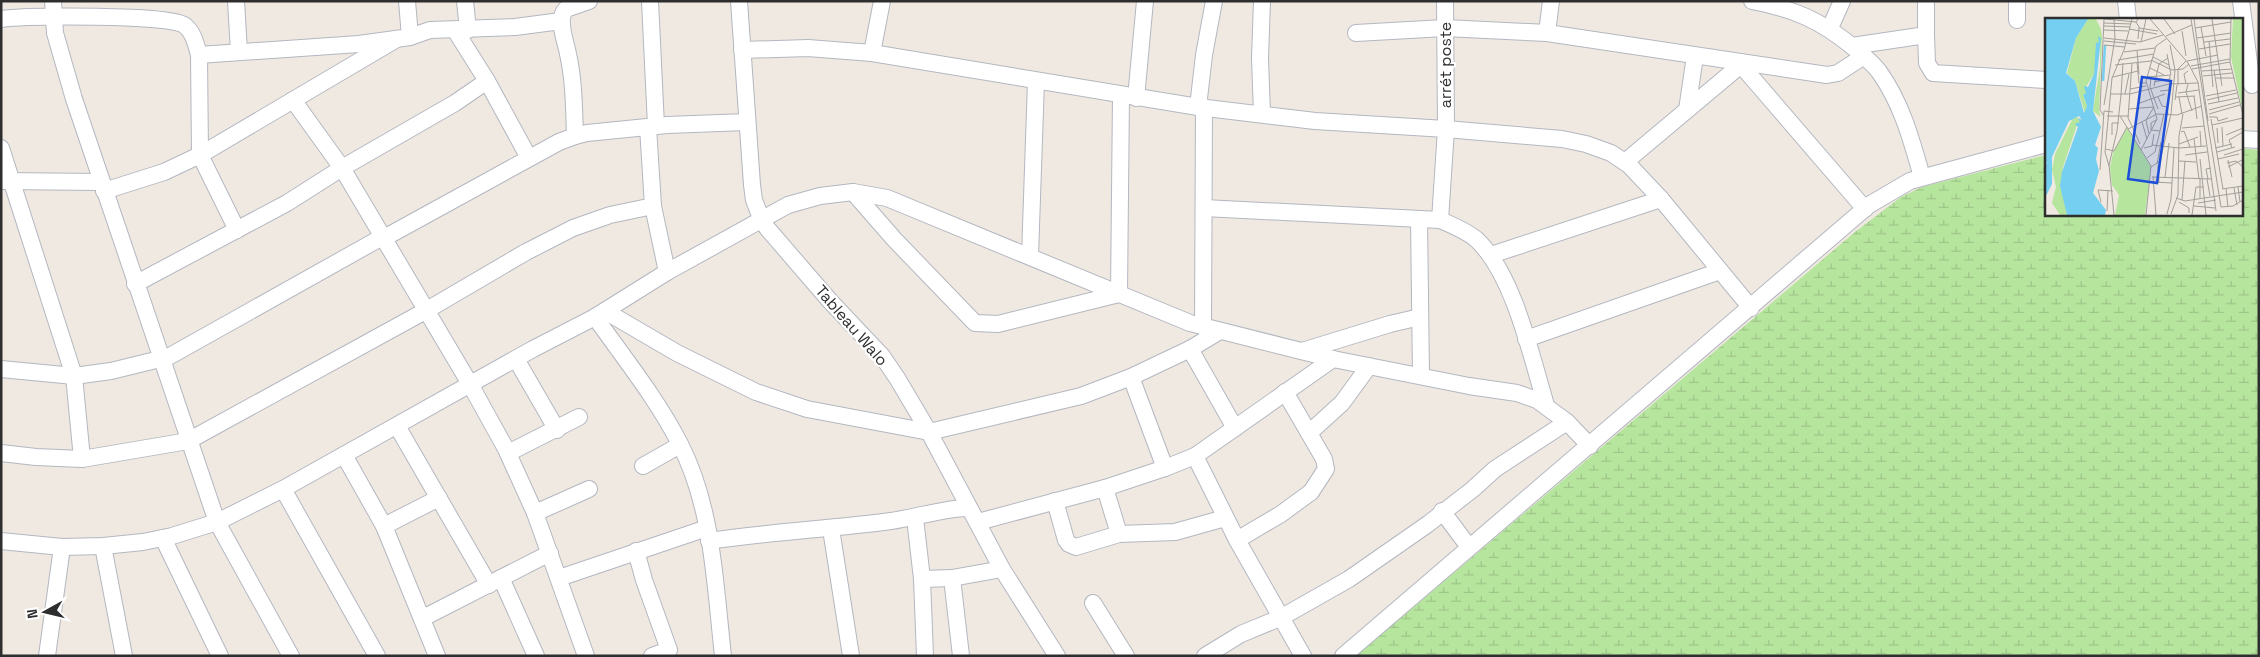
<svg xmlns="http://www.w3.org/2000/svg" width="2260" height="657" font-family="'Space Grotesk',sans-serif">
  <defs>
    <pattern id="wetland-marsh" width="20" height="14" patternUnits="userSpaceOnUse" patternTransform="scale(1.25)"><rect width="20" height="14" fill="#b6e59e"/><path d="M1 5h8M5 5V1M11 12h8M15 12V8" fill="none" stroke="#9dc588"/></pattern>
  </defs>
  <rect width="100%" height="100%" fill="#efe9e1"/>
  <path fill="url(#wetland-marsh)" d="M2241,148L2259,150V656H1356L1855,232L1901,197L1922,187L2046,155V214H2241Z"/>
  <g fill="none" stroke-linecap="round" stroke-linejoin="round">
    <defs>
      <g id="minor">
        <path d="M53,1L55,33L74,99L217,522L291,656"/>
        <path d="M236,1L239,52"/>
        <path d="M465,1L468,30"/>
        <path d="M650,1L656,126"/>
        <path d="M739,1L752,185L754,200L761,218L767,228L830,301L882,356L897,378L929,432L1002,569L1057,656"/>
        <path d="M1752,1C1794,9 1820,20 1853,47C1863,55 1873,63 1880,73C1902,104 1912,142 1922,177"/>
        <path d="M2017,1V20"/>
        <path d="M2126,1L2128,19"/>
        <path d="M2241,1L2252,85"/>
        <path d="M1,19C26,16 167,14 184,25C193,31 196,44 199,55L200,155L237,230"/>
        <path d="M1830,28L1842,1"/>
        <path d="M1356,33L1445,28L1547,33L1827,75L1838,73L1864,56"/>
        <path d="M1547,33L1551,1"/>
        <path d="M1926,35L1927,63L1933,73L2046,80"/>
        <path d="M410,37L430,30L515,27L561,21"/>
        <path d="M1852,46L1926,35V1"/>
        <path d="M742,50L808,48L872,53L1198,107L1315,121L1446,129L1562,139L1586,144L1611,153L1629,165L1661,199L1751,308"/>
        <path d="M872,53L882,1"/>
        <path d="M199,55L359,44L410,37L407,1"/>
        <path d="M1741,65L1865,209"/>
        <path d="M487,81L529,158"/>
        <path d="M1136,98L1145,1"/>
        <path d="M293,100L342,168L470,384L506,449L535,513L586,656"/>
        <path d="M1198,107L1204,55L1214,1"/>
        <path d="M1687,110L1695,56"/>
        <path d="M1262,114L1260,58L1262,1"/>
        <path d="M648,127L653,206L667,272"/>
        <path d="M575,136L587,133L667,125L747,122"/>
        <path d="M2241,139L2259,140"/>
        <path d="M1,148L74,376L82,459"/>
        <path d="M1625,162L1743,63"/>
        <path d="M3,181L101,182"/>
        <path d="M104,191L164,172L200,155L395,40"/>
        <path d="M853,192L894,239L975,323L998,324L1119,294L1121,95"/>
        <path d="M1204,208L1440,220C1452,225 1467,231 1477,240C1514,275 1531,356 1546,405"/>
        <path d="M1419,219L1421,375"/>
        <path d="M1440,220L1446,129L1445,1"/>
        <path d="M384,238L559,142L575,136C574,109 574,80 568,54C566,42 556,19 566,9L589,1"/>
        <path d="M1491,255L1661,199"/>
        <path d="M1030,256L1036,81"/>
        <path d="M135,284L287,203L342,168L455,103L487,81L455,30"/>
        <path d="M605,311L677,353L756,392L807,409L929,432L1081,396L1131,377L1190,349L1220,331"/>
        <path d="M595,317C624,358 657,399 680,444C713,508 715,585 723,656"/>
        <path d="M1203,326L1204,107"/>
        <path d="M1526,339L1720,271"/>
        <path d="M1190,349L1235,428"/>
        <path d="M1302,351L1390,324L1420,317"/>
        <path d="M516,359L557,430"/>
        <path d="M161,361L384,236"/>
        <path d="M1,369L74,376L111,371L160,359"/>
        <path d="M1131,377L1165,468"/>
        <path d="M397,426L489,585"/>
        <path d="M1309,433L1342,403L1369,366"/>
        <path d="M1,453L36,457L82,459L188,441L427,310L526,252L573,228L610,215L653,206"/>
        <path d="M508,453L579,417"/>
        <path d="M344,455L384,526L437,656"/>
        <path d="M1195,456L1237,540L1303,656"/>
        <path d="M643,466L680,445"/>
        <path d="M283,489L377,656"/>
        <path d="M1055,501L1066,540L1069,544L1076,547L1119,534L1105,488"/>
        <path d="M1442,511L1469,547"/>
        <path d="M535,513L589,489"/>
        <path d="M915,518L922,579L925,656"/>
        <path d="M978,522L1105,488L1165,468L1195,456L1333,359"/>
        <path d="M384,526L439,498"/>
        <path d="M831,529L851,656"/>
        <path d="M1119,534L1175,532L1225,518"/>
        <path d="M163,538L220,656"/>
        <path d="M1237,540L1281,514L1311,492L1326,469L1324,459L1285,392"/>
        <path d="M1,541L62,547L103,546L143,542L172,536L217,522L283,489L533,349L595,317L667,272L788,205L820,196L853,192L887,198L1190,323L1333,359L1469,386L1517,393L1537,400L1567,422L1590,446"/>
        <path d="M709,541C770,532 830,529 891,521C914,518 949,507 969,508"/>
        <path d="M103,546L124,656"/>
        <path d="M636,551L644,580L669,650L652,656"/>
        <path d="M501,578L536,656"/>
        <path d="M559,578L707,528"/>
        <path d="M952,578L961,656"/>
        <path d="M922,579L952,578L1002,569"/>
        <path d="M1093,603L1126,656"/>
        <path d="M423,618L550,553"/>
        <path d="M47,656L62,547"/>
        <path d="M1205,656L1241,634L1282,617L1349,579L1428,524L1473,489L1495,469L1567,422"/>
        <path d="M1343,656L1869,205L1910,181L2046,144"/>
      </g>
    </defs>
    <use href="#minor" stroke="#b4b7c1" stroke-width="18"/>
    <use href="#minor" stroke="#fff" stroke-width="16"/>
  </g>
  <g text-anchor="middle" stroke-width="4.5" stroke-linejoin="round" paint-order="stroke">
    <g font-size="16" fill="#2e2e2e" stroke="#fff">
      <text transform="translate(1445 65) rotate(-90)" y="6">arrét poste</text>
      <text transform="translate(852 325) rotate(49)" y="6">Tableau Walo</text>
    </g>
  </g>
  <g transform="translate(2045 18)">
    <rect width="198" height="198" fill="#efe9e1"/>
    <path d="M43,1H51L56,11L57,18L54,93L56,99L48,93L55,49V19L49,56L41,69V76H38L42,88L40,95L30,63L22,55L31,20ZM188,1H197V90L186,39ZM29,98L37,102L32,107L18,149L16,168L22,197H15L7,185L11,169L7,152L10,136ZM82,110L106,149L100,197H70L74,177L67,167L65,149L68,135Z" fill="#b6e59e"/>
    <path d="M0,1H43L31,20L21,55L30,63L39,95L42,88L38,76H41L39,68L43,69L49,56L51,25L54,24L53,18L56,20L48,93L56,109L50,127L53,130L51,141L54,153L48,175L61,192L60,197H22L15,168L17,154L33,109L30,106L35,104L33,100L37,102L34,98L24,103L7,139V166L0,180V147L4,143L0,146Z" fill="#75cff0"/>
    <path fill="none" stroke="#75cff0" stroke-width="2.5" d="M58,63L60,27"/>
    <path fill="none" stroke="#a29e99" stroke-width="1" d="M105,1L143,45L153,64L171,193M119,1L130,16M146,1L176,189M149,1L163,103M167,1L177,68M186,1L185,44L198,97M91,4L94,9L93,21M59,5L86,6M59,8L85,9M156,9L161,38M94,10L113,13M150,10L186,4M84,11L112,16M59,12L83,13M137,13L141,38M121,18L147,7M59,20L95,24L118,17M152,20L186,15M59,23L91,26M164,23L168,69M96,24L101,1M159,24L185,21M59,27L80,29M154,31L185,26M92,32L94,56M79,34L110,30M108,39L124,47M73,42L109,36M106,42L127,52L138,51L144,46M142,43L173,37M92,44L94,65H101M87,45L83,100L87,108M70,47L106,43M146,48L185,41M105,50L119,57M147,51L185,44M169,52L174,84M157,53L187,51M158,58L187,55M68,59L93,53M102,59L126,57L122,36M106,60L105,69L113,91M171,60H189M109,64L125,61M141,66L139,56L143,53M143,66L141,74L147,93M133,67V51L141,43M109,68L114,46L123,40M85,71L101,68M115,73L124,72L125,58M133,75L154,72M66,76H85L124,66L153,65M80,76L84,56M76,77L78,45M149,78L152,101M161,78L191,72M113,79L117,88L122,89L123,97M131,79L150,78M134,79L137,96M130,82L132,67M162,82L192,75M92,86L120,76M163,86L193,80M59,87L70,20L69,1M84,91L108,89M164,92L194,84M164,96L195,87M59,98L55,92L59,1L91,4L93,1M62,98H84M75,98L106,148L101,197M164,99H172L173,103L183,100M166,101L178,171M111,102L106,105V112L115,113M97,104L102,121M167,107L198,100M87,108L95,126M177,109L178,128M137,110L159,108M172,110L173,125M83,111L112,96L132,97L157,88M155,113L156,128M136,114L139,113L145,129M104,116L101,102L109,89M67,117V105H74M181,117L198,110M149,121L154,161M134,126L153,119M107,127L134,130L161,128M99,130L107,128L109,116M170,130L187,126M187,130L184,122L198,114M61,131L69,133L82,109M96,132L112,101L101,63L111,28L121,21M172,134L190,129M140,137L162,134M179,137L198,131M102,140L110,134L119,96M155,141L161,197M173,141L194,136M183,142L187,159M134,143L151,144M182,145L191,143L198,149M112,146L116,124M113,147L114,164M64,148L60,134L67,60L79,32L87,1M106,149L115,143L126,96L130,52L125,27M183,149L197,142M55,152L59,93L68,94M107,159L166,161M108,159L111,197M120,159L124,125M162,161L165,178M163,161L161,151L166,150M108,164L127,165M193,169L195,184M189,170L192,187M177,171L198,168M181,171L183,189M131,180L140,183L198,174M155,180V161M137,182L140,143M56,184L53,172L68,173M134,184L144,190V195M153,185L171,182M149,188L170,190M176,189L188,188L198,182M62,193L63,172M122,196L126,181L129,130M126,196L133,177L134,118L138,96M69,197L64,147L72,113L76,77M147,197L151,169H159"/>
    <path fill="#1d4ed8" fill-opacity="0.15" stroke="#1d4ed8" stroke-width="2.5" d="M97,59L126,63L112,165L83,161Z"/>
    <rect width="198" height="198" fill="none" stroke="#2e2e2e" stroke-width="2.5"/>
  </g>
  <rect width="2260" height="657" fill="none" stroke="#2e2e2e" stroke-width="5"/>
  <g transform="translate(45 612) rotate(262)" stroke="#ffffff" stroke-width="4" paint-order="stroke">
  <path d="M0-4L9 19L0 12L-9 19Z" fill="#2e2e2e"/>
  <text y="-8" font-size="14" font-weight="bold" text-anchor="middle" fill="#2e2e2e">N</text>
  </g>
</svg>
